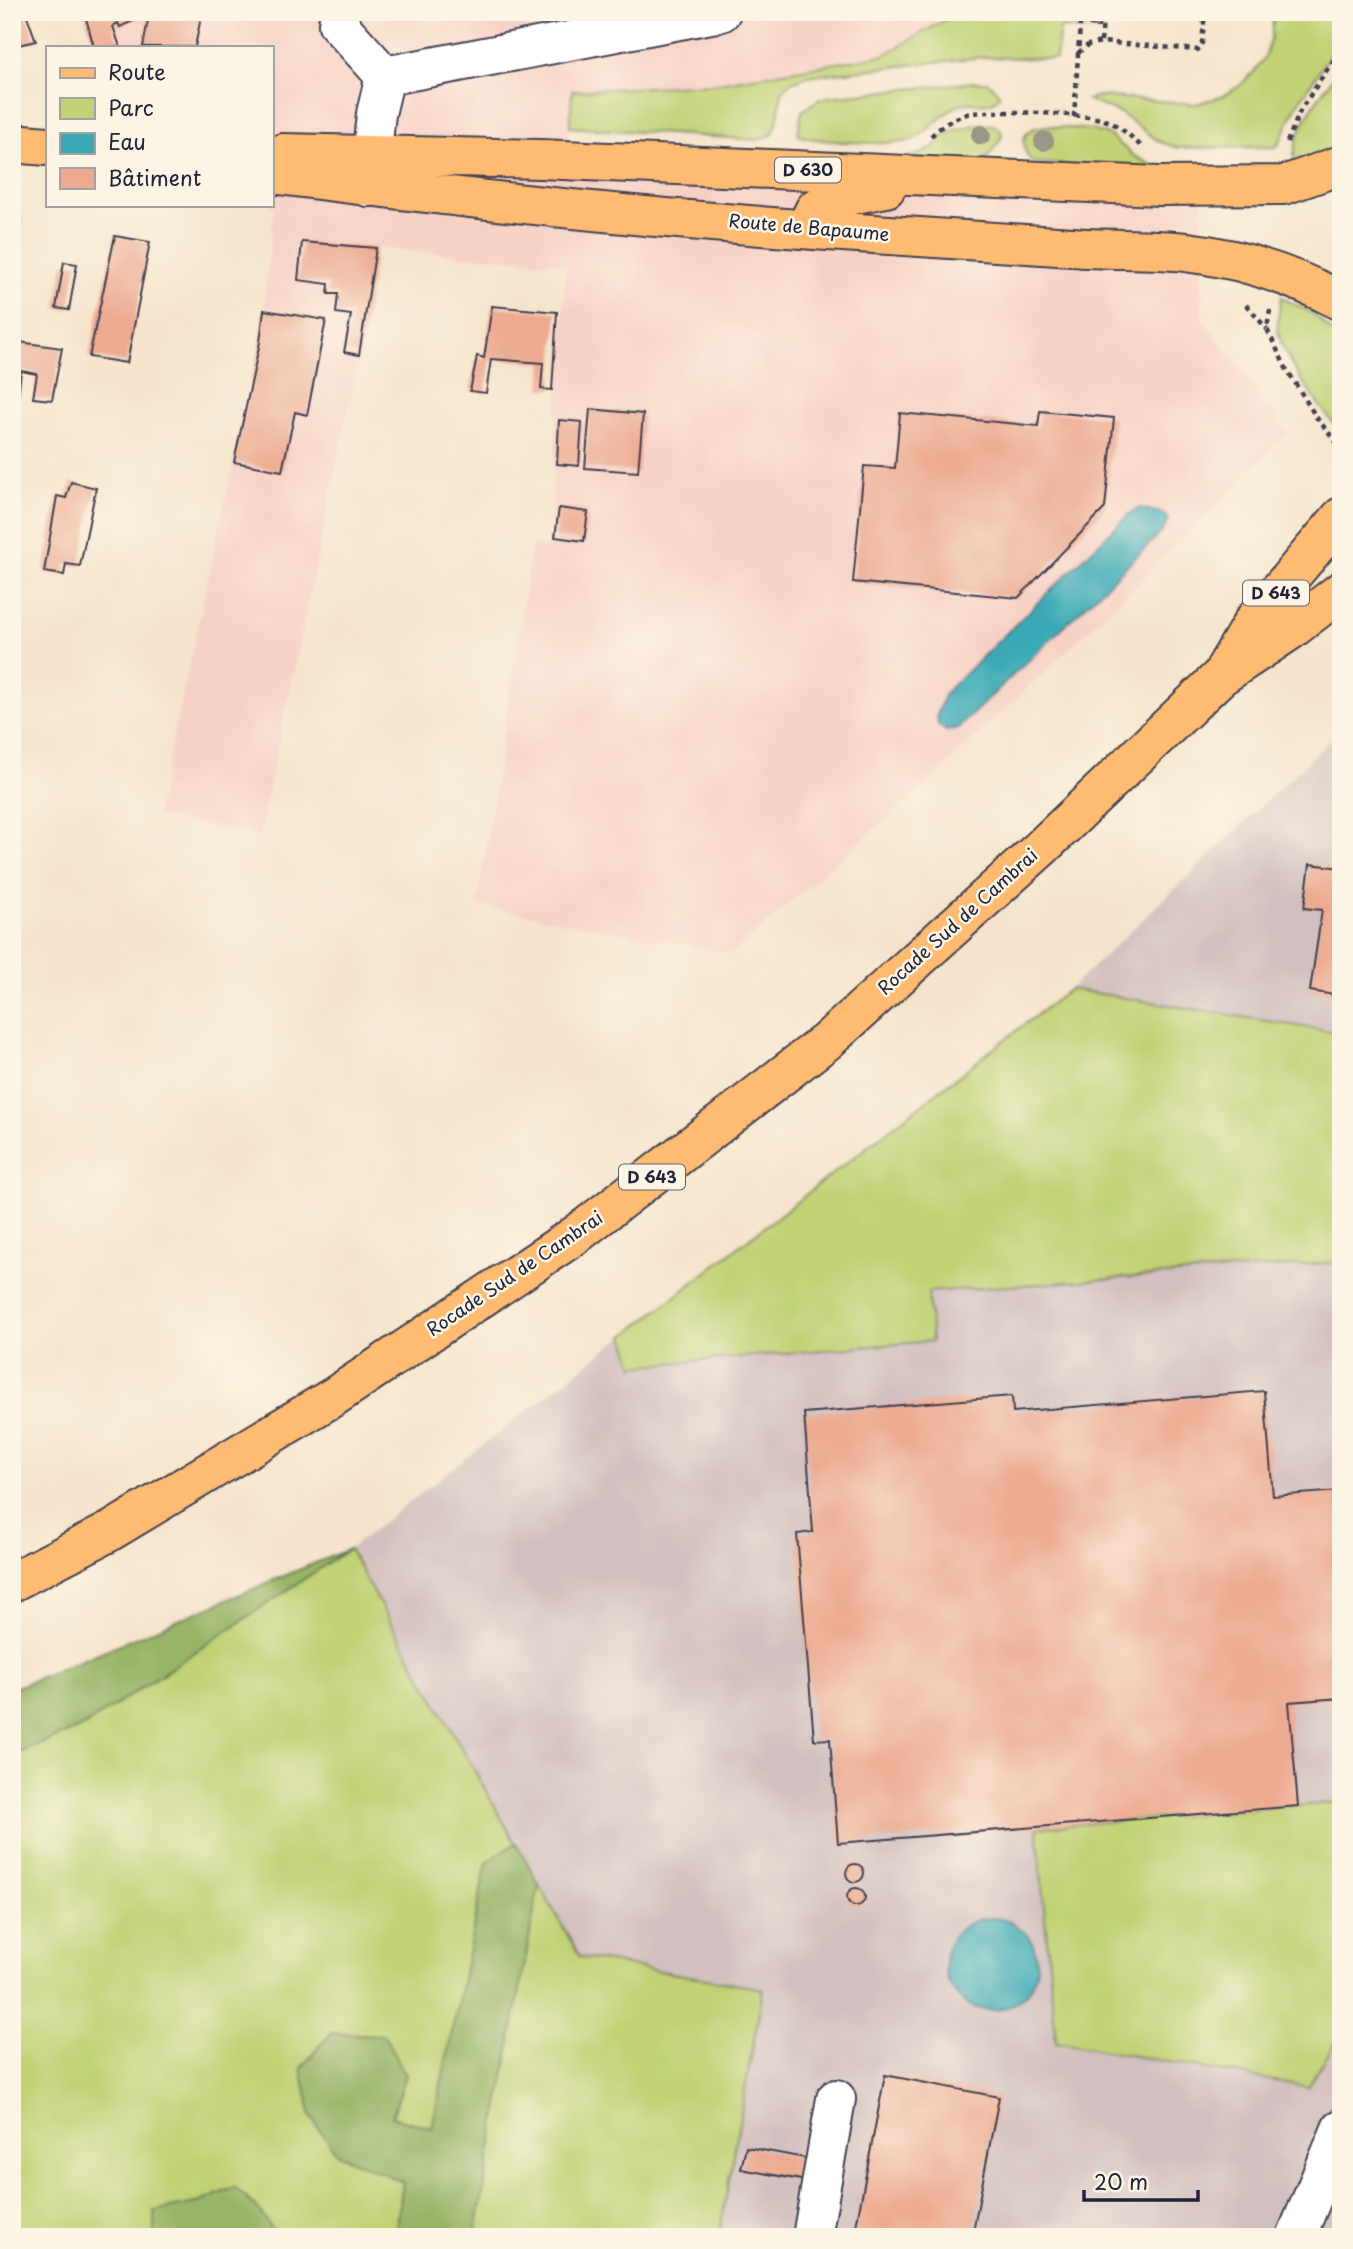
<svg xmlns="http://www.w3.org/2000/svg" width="1353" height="2249" font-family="'Playpen Sans',sans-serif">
  <rect width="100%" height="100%" fill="#fcf5e5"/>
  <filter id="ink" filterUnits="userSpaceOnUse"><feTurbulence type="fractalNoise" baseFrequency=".0143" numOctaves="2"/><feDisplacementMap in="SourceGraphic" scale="14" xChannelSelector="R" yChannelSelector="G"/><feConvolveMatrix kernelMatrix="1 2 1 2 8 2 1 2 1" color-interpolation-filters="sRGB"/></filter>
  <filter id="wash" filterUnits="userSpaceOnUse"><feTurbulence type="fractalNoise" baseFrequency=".00686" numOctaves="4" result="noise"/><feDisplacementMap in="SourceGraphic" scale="28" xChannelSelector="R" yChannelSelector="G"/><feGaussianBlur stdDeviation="1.57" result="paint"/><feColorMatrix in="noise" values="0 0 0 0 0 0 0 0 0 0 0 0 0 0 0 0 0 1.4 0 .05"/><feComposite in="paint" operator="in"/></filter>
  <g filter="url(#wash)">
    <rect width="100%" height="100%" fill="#f5e4cb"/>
    <path fill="#f7d1c6" d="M89,12H959L884,55L713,84L573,91L569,145L1202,175V318L1288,433L1153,569L915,794L731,954L477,905L532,546L549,547L566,264L376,248L366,324L259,836L156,815L260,342L274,207L260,205H271V47H94L85,15Z"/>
    <path fill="#d2bfbf" d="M1341,730V2237H12V1689L349,1549L1070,989Z"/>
    <g fill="#c0d275" stroke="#717a58" stroke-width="2">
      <path d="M959,12H1107L1105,31L1060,28L1056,59L983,57L808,76L791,82L782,92L777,123L772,135L758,140L570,127L572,91L713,84L884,55Z"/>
      <path d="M1274,12H1341V38L1297,105L1277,147L1178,148L1160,142L1120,113L1087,100L1099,96L1196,104L1220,97L1238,87L1253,73L1265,57L1271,38Z"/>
      <path d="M1341,67V150L1294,168C1290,132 1320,95 1341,67Z"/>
      <path d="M975,82H988L1000,95C990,110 975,99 961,104C942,111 931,132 912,140C895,146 815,142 798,135L802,111L818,100L828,97Z"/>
      <path d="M980,124L993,125L1001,130L1002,137L982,165L895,161L923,153L934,147L944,135L955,130Z"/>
      <path d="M1046,126L1091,130L1109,135L1134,156L1169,174L1032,162C1018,144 1021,128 1046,126Z"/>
      <path d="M1281,297L1312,313L1341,340V433C1322,409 1282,359 1278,330C1277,318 1280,307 1281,297Z"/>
      <path d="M1070,989L1341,1033V1262L928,1292L932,1341L634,1366L624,1336Z"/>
      <path d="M349,1549L580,1957L763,1989L719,2237H12V1756L84,1726Z"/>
      <path d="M1341,1802V2033L1308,2087L1056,2042L1037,1828Z"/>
    </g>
    <g fill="#98b466" stroke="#5d6b50" stroke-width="2">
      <path d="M349,1549L84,1726L12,1756V1689Z"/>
      <path d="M516,1843L539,1884L475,2237H395L403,2182L337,2154L311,2117L301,2068L331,2033L384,2035L406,2075L392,2117L432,2128L487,1862Z"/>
      <path d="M234,2187L256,2207L278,2237H154V2211L201,2202Z"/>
    </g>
    <g fill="#3aaab6" stroke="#2e6678" stroke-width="2">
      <path d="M1140,508L1165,514L1168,520L1162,532L958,728L946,731L938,725L937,714L945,693L1128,515Z"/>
      <circle cx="991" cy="1964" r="46"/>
    </g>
    <g id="blocks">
      <g fill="#ecaa91">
        <path d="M89,12H202L195,47H143L148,20L139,18L120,27L118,23L113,26L120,47H94L85,15Z"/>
        <path d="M26,13L36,41L18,45L12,30V17Z"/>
        <path d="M1091,13H1100L1099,27L1090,26Z"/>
        <path d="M12,218L21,219L17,255H12Z"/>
        <path d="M115,236L150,242L127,363L89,357Z"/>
        <path d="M302,242L376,248L359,355L344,352L351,315L336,313L338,294H328L329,284L298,280Z"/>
        <path d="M64,262L77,264L69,310L56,308Z"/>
        <path d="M492,306L557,312L552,390L541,389L543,363L491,359L486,393L470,391L477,356L484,358Z"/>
        <path d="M264,310L326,320L307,415L295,412L282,471L234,462L260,342Z"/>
        <path d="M12,341L62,348L52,400L33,398L37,374L21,371L18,398L12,397Z"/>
        <path d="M590,409L643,414L638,472L585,468Z"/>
        <path d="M1040,411L1114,418L1105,508L1018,598L853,582L864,466L895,468L900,413L1038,426Z"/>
        <path d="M559,420L582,422L579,466L557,464Z"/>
        <path d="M71,482L96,488L80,566L66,564L64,575L44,572L57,496L66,498Z"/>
        <path d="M559,508L588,512L584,541L555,537Z"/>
        <path d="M1310,864L1341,868V996L1310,991L1322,910L1304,908Z"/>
        <path d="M1264,1391L1273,1496L1341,1491V1698L1289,1702L1298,1806L838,1843L830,1739L814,1740L797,1534L813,1532L804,1413L1012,1396L1013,1412Z"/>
        <circle cx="855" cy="1873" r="9"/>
        <circle cx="856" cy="1897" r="9"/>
        <path d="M885,2075L999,2097L972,2237H854Z"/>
        <path d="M746,2147L816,2160L812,2182L741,2169Z"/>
      </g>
    </g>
  </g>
  <g filter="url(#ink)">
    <use href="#blocks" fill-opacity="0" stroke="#423f51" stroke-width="2"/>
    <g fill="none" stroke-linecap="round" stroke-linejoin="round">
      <defs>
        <g id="minor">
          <path d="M340,12L338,24L385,76"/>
          <path d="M368,187L376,114L385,76L721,12"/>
          <path d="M812,2237L836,2099"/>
          <path d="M1296,2237L1341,2129"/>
        </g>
        <g id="major">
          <path d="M12,143L47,146"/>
          <path d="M283,153L540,159L1159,186L1284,185L1341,165"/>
          <path d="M271,174C456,198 642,218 828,231C909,236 991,242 1072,247C1110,250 1148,248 1186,252C1240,258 1293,276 1341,301"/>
          <path d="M805,229L815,209L837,198L886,188"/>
        </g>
        <g id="highway">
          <path d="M1225,669L1254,620L1341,517"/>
          <path d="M12,1582L109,1532L335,1396L577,1234L827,1041L1041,848L1220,677L1291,630L1341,591"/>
        </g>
      </defs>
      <use href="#minor" stroke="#423f51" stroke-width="42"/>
      <use href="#major" stroke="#423f51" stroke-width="42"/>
      <use href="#highway" stroke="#423f51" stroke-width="42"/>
      <g stroke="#423f51" stroke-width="4.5" stroke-dasharray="5 5" stroke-linecap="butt">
        <path d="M1101,42L1104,12"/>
        <path d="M1078,53L1088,45L1101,42L1198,50L1202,43L1205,12"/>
        <path d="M1074,117L1080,24"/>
        <path d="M931,136C941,126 953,118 967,114C986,109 1081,114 1101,119C1117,123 1129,135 1141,146"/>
        <path d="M1287,142L1301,109L1341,49"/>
        <path d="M1246,305L1267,329"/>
        <path d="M1270,310L1267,329L1286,368L1316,417L1341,448"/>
      </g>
      <use href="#minor" stroke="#fff" stroke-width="38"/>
      <use href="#major" stroke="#ffbb71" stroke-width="38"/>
      <use href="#highway" stroke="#ffbb71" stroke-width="38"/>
    </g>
    <g fill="#9b9685">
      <circle cx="981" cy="135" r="10"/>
      <circle cx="1044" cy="141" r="10"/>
    </g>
  </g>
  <g text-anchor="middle" stroke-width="5" stroke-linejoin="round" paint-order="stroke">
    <g fill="#fcf5e5" stroke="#63616e" stroke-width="2">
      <rect x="775" y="157.5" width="66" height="25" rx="5"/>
      <rect x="1243" y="580.5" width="66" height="25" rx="5"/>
      <rect x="619" y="1164.5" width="66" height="25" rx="5"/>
    </g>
    <g font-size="16" font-weight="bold" fill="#22223b">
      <text x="808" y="176">D 630</text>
      <text x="1276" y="599">D 643</text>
      <text x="652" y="1183">D 643</text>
    </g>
    <g font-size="18" fill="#22223b" stroke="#fcf5e5">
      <text transform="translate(809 228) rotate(5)" y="6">Route de Bapaume</text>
      <text transform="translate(958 922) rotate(-42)" y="6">Rocade Sud de Cambrai</text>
      <text transform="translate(515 1274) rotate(-34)" y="6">Rocade Sud de Cambrai</text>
    </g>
  </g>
  <rect width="1353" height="2249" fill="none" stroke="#fcf5e5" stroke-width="42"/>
  <rect x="46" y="46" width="228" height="161" fill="#fcf5e5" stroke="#a5a1a1" stroke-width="2"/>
  <rect x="60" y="68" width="35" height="10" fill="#ffbb71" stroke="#a5a1a1" stroke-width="2"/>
  <text x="108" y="80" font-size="21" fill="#22223b">Route</text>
  <rect x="60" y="98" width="35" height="21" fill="#c0d275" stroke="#a5a1a1" stroke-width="2"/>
  <text x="108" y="116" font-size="21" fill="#22223b">Parc</text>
  <rect x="60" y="133" width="35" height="21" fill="#3aaab6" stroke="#a5a1a1" stroke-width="2"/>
  <text x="108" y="150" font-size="21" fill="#22223b">Eau</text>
  <rect x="60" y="168" width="35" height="21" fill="#ecaa91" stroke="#a5a1a1" stroke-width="2"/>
  <text x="108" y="186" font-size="21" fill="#22223b">Bâtiment</text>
  <path d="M1084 2190v10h114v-10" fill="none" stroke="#22223b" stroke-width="3.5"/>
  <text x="1094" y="2190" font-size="21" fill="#22223b" stroke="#fcf5e5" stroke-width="5" paint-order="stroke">20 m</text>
</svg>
